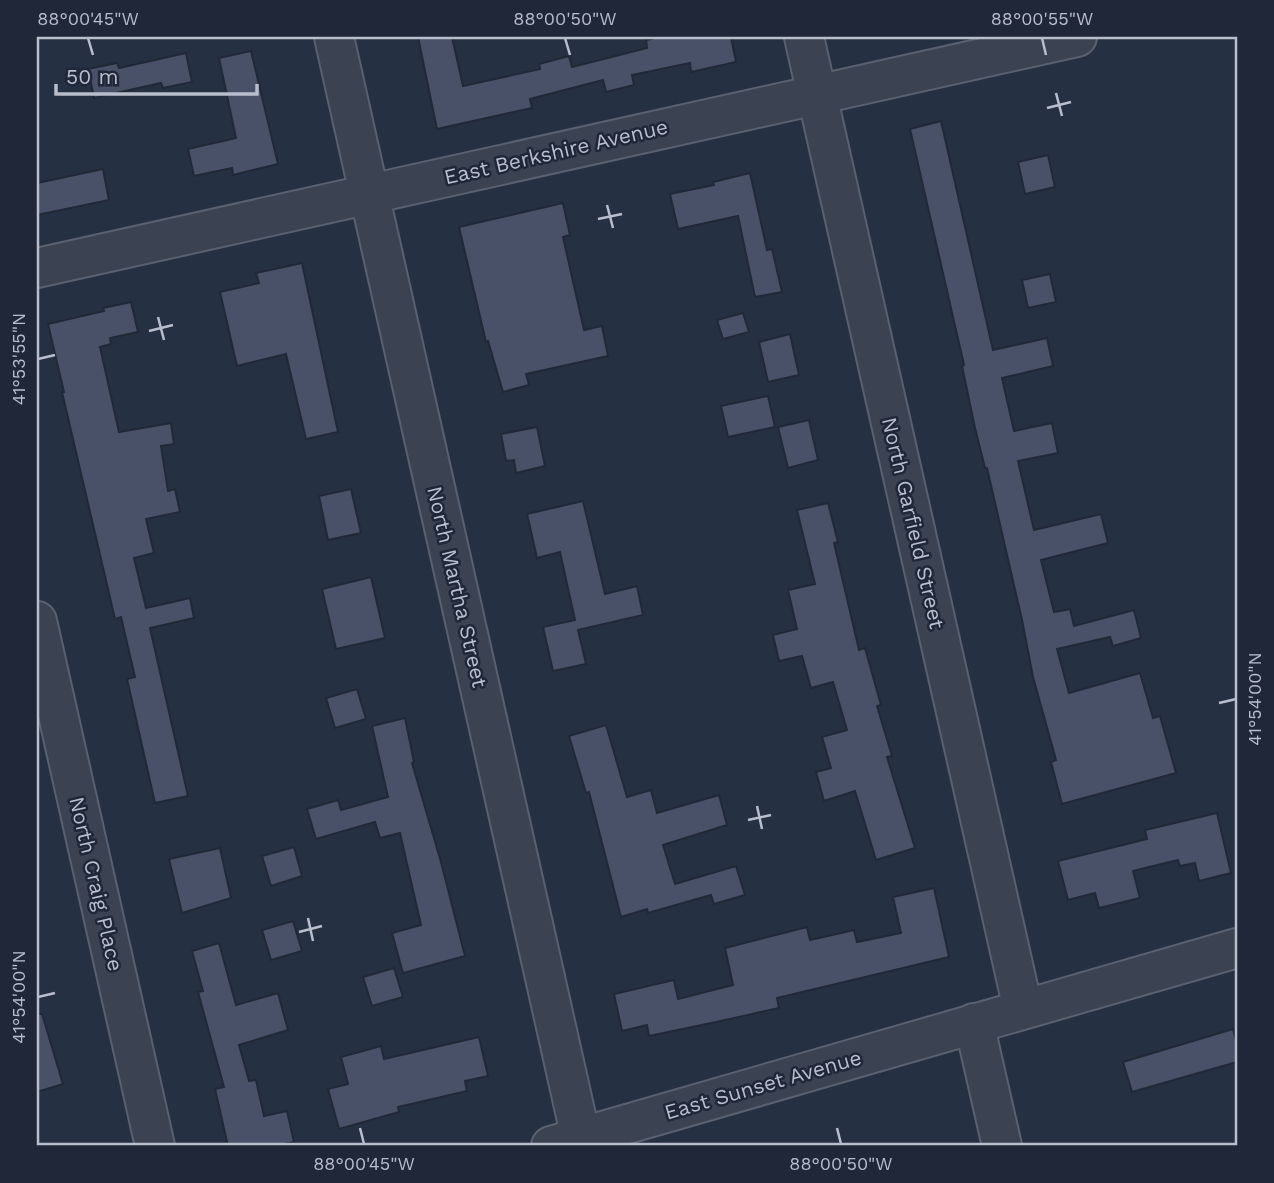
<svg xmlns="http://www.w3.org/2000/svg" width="1274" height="1183" font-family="'Work Sans',sans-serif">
  <rect width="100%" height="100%" fill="#263043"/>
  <g fill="#485167" stroke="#212939" stroke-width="2">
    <path d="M418,37H452L463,86L540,69L539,64L569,56L572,67L647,48L646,40L660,37H731L736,62L691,72L690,63L632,75L634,85L606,92L603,80L530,99L532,108L437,129Z"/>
    <path d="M251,51L278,164L233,175L232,168L194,176L188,149L236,138L219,58Z"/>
    <path d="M186,53L192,82L163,88L161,83L94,98L88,69L117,63L119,68Z"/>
    <path d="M941,121L993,350L1047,338L1053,366L1002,378L1014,431L1052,423L1058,453L1018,461L1034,530L1101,514L1108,543L1041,560L1054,612L1070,609L1074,626L1134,610L1141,638L1113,646L1110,637L1057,649L1069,693L1140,673L1153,718L1160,716L1176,773L1062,804L1051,762L1056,760L1033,677L1022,620L987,468H985L975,428L962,366L964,365L910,129Z"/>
    <path d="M1048,155L1055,187L1025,194L1018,162Z"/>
    <path d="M103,169L109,200L37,215V183Z"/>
    <path d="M750,173L767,250L772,249L782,292L755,297L738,216L678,229L670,194L714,185L713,182Z"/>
    <path d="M563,203L570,235L563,237L584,330L602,326L608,356L526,374L529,385L503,392L488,341L486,342L459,227Z"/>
    <path d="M302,263L338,432L306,439L286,354L237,366L220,292L259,283L256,273Z"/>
    <path d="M1050,274L1056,302L1028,308L1022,280Z"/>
    <path d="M131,302L138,332L110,338L111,344L100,347L119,432L171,423L174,444L161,446L168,491L175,489L180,512L146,519L154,553L134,558L146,608L190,598L194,618L150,628L188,796L155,803L127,679L135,677L121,617L115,619L62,392H64L48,324L104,311L103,308Z"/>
    <path d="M743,313L749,332L723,339L717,320Z"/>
    <path d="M790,334L799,375L768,382L759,342Z"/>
    <path d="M768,396L775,427L728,437L721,406Z"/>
    <path d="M809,420L818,460L788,468L778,427Z"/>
    <path d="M537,427L545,466L516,473L514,460L506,461L501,434Z"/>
    <path d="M351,489L361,533L328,540L319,496Z"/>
    <path d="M583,501L605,594L637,586L643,615L578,630L586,664L553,671L543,627L575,620L560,552L537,558L527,514Z"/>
    <path d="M828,503L838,542L834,543L859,650L865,648L881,705L877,706L892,756L887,757L915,848L876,860L855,791L824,801L816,772L831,768L822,737L847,730L833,682L811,688L802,656L779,661L773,635L797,629L788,590L815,584L797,510Z"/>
    <path d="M371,577L385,638L336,649L322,589Z"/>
    <path d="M357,689L366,719L335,728L326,698Z"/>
    <path d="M405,718L414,762L412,763L441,862L465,956L403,973L392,933L421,925L400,833L380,838L375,822L316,839L307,809L338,800L341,810L388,797L372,726Z"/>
    <path d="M606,725L627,797L651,790L657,813L719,795L727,825L663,845L675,884L736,866L745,895L714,904L711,895L648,913L647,909L621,917L589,792L586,793L569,736Z"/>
    <path d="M1217,813L1231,873L1199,881L1195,863L1180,866L1178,860L1133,871L1140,898L1099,908L1095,893L1068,900L1058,861L1147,839L1145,830Z"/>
    <path d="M294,847L302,876L271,886L262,856Z"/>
    <path d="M220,848L231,898L182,913L169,859Z"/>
    <path d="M934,888L949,957L777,998L779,1008L716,1022L649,1036L647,1025L622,1031L614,994L674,980L678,999L733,985L725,948L807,927L810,940L854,930L857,942L901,933L893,897Z"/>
    <path d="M293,921L302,951L271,960L262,930Z"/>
    <path d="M219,943L236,1005L278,993L288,1030L239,1045L249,1081L256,1080L264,1116L287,1111L294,1142L275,1146H228L215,1089L224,1087L198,992L203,991L192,951Z"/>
    <path d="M394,968L403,997L372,1006L363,977Z"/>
    <path d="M37,1014H42L63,1084L37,1092Z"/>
    <path d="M1233,1029L1237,1044V1062L1132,1092L1123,1062Z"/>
    <path d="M479,1037L488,1076L465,1081L467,1091L398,1107L399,1112L339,1129L328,1089L348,1084L341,1057L381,1046L384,1059Z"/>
  </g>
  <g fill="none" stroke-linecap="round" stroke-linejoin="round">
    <defs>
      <g id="minor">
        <path d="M334,37L581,1138"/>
        <path d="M804,37L1023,1009"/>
        <path d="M37,268L1077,37"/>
        <path d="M37,621L155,1146"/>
        <path d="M974,1023L1002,1146"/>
        <path d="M551,1146L1237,948"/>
      </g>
    </defs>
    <use href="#minor" stroke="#59606f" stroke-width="42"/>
    <use href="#minor" stroke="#3b4252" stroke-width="38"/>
  </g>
  <path fill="none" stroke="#b8becc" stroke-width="2.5" d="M88,38L93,55M565,38L570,55M1042,38L1046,55M1056,93L1062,116M1047,108L1071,102M607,205L613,228M598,219L622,214M158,317L164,340M149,331L173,325M38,359L55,355M1219,703L1236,699M757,806L762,829M748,820L771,815M308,918L313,941M299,932L322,926M38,997L55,993M360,1128L364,1144M837,1128L841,1144"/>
  <g text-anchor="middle" stroke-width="5" stroke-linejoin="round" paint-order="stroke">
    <g font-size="21" fill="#b8becc" stroke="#1f2738">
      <text transform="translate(556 152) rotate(-13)" y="7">East Berkshire Avenue</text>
      <text transform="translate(913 523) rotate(77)" y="7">North Garfield Street</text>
      <text transform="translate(457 587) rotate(77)" y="7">North Martha Street</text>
      <text transform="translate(96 884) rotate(77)" y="7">North Craig Place</text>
      <text transform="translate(763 1085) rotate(-16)" y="7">East Sunset Avenue</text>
    </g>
  </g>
  <rect width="1274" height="1183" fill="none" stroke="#1f2738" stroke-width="77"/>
  <path d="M56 84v10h201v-10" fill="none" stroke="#b8becc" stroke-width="3.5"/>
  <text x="66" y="84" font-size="21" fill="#b8becc" stroke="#1f2738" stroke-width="5" paint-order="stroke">50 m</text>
  <rect x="38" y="38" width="1198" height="1106" fill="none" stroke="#b8becc" stroke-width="2.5"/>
  <g font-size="18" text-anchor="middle" fill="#b8becc">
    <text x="88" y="25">88°00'45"W</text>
    <text x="565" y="25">88°00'50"W</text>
    <text x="1042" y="25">88°00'55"W</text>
    <text transform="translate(19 359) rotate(-90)" y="6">41°53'55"N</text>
    <text transform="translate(1255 699) rotate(-90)" y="6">41°54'00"N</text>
    <text transform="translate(19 997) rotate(-90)" y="6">41°54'00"N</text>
    <text x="364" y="1170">88°00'45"W</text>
    <text x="841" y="1170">88°00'50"W</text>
  </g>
</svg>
